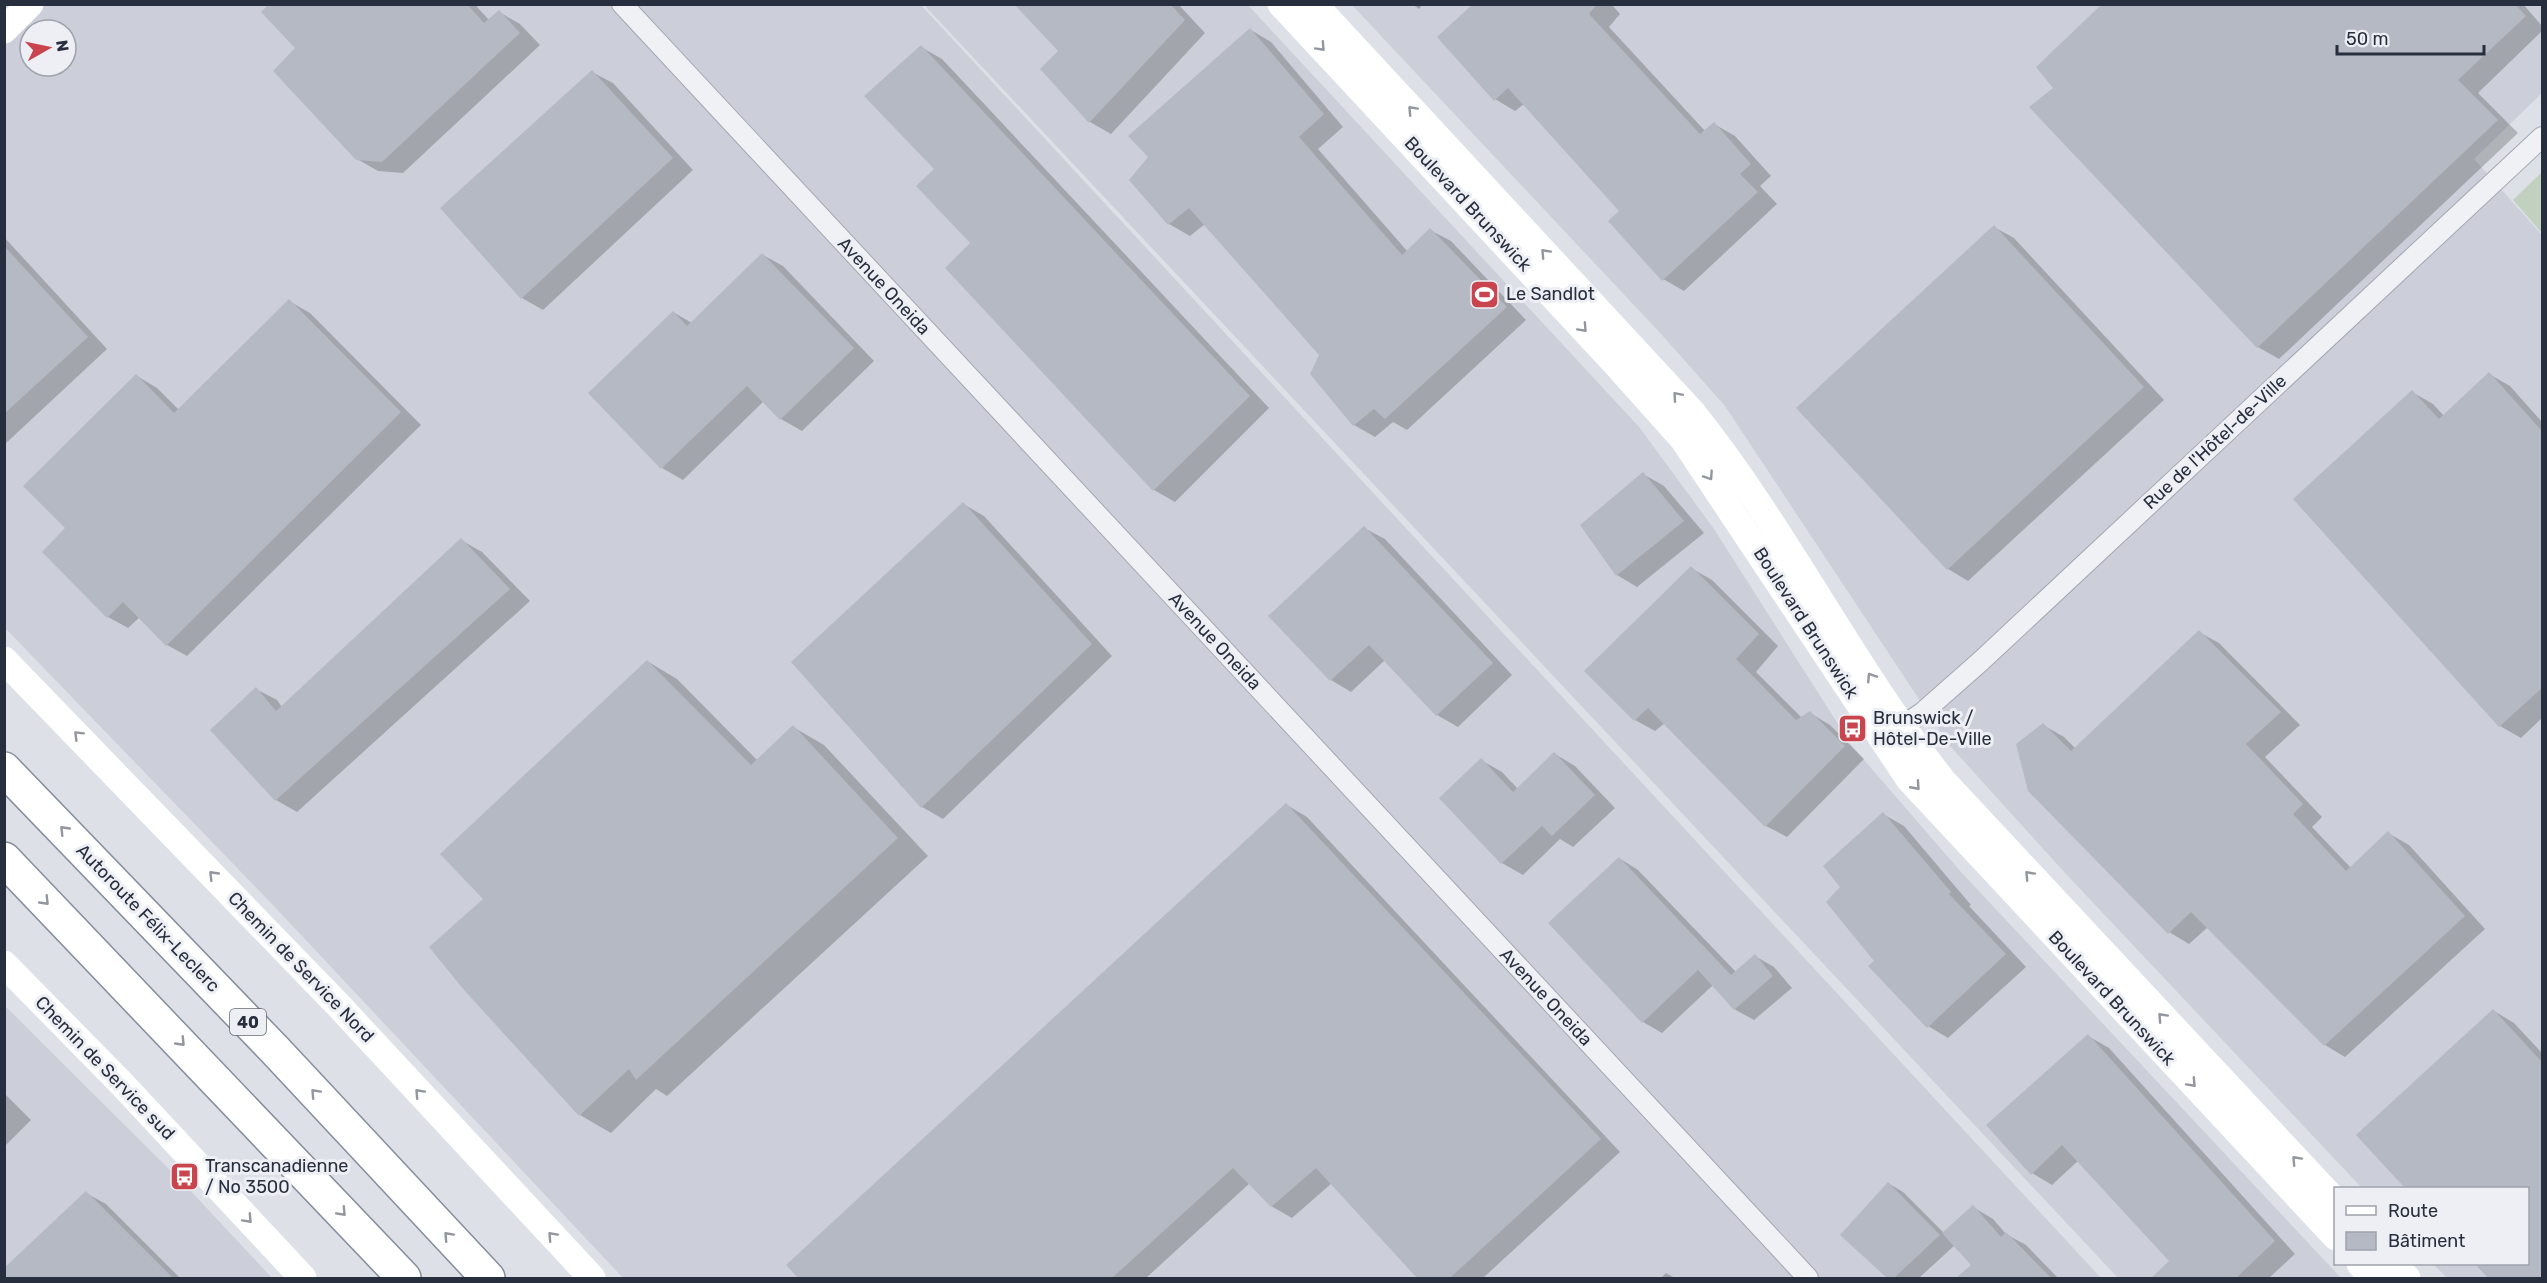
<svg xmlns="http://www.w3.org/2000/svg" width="2547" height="1283" font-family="Rubik,sans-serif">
  <rect width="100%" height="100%" fill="#dde0e7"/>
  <g fill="#cccfd9" fill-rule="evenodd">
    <path d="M4,5H921L2101,1278H623L272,904L5,628ZM30,30H66V66H30Z"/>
    <path d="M924,5H1248L1640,428L1714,529L1852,746L1961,872L2341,1278H2118Z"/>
    <path d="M1352,5H2542V93L2474,159L2542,235V1278H2447L2433,1264H2528V1188H2362L2066,874L1950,746L1725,406L1662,335Z"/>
    <path d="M4,1005L188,1188L272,1278H5Z"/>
  </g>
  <path fill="#c2d0bf" d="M2542,172V233L2513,200Z"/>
  <g fill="#0003">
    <path d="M271,4H480L477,7L489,20L499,12L520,24L540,45L403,173L378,171L357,159Z"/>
    <path d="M1016,4H1178L1205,33L1111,134L1090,122L1042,69L1060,51Z"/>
    <path d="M1412,4H1423L1419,9Z"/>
    <path d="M1475,4H1611L1620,14L1609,27L1706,132L1714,124L1735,136L1771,176L1760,186L1777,204L1684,291L1663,279L1621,211L1524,104L1515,111L1495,99Z"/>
    <path d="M2104,4H2523L2542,26V31L2478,93L2518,133L2279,359L2258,347L2031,108L2055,88Z"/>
    <path d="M1251,30L1271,42L1343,127L1318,149L1408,252L1430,230L1451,241L1526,320L1407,430L1393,422L1375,437L1354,425L1311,374L1321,355L1205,224L1190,236L1169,224L1131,180Z"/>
    <path d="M921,47L942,59L1269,408L1175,502L1154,490L948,268L972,243L936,169Z"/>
    <path d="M592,72L613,83L693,170L543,310L522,298L443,208Z"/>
    <path d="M1994,227L2014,238L2164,400L1968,581L1948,569Z"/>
    <path d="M4,237L107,349L4,445Z"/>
    <path d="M763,255L783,266L874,361L802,431L781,419L764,401L683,480L662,468L590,393L673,312L692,323Z"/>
    <path d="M289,301L310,313L421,425L187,656L167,645L140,617L128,628L108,617L67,528L137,376L157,388L179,410Z"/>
    <path d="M2489,374L2510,386L2542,422V718L2521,738L2500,726L2295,499L2412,392L2433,404L2444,416Z"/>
    <path d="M1643,474L1664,486L1704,533L1637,587L1617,575Z"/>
    <path d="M963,504L984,516L1112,656L943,819L922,807L794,662Z"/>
    <path d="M1364,528L1385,539L1512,675L1458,727L1437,715L1385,660L1351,692L1331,680Z"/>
    <path d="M461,540L482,552L530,601L297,812L276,800L212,730L256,689L277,700L282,707Z"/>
    <path d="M1691,568L1712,580L1778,646L1756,672L1802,718L1810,713L1830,725L1864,759L1787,837L1766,826L1665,723L1655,731L1635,720Z"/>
    <path d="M2199,632L2219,643L2300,725L2265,757L2322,817L2312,827L2351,868L2388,833L2409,845L2485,929L2345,1057L2325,1045L2208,927L2189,944L2169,932L2043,725L2064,737L2076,749Z"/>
    <path d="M647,661L677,679L758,761L793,727L824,745L928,856L667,1096L656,1089L611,1133L580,1115L465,989L486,899Z"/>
    <path d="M1555,754L1575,766L1615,808L1573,847L1560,839L1523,875L1502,863L1441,798L1481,760L1502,772L1518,789Z"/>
    <path d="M1287,805L1307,817L1620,1152L1483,1278H1419L1332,1183L1292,1218L1271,1206L1250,1183L1146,1278H801L788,1265Z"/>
    <path d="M1883,814L1904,826L1971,905L1969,906L2026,967L1948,1038L1928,1026L1876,961Z"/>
    <path d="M1619,858L1638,870L1736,972L1755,956L1774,967L1792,988L1754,1020L1734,1009L1713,985L1662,1033L1643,1022Z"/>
    <path d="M2494,1011L2514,1023L2542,1053V1278H2490L2476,1264H2528V1188H2407L2358,1135Z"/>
    <path d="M2088,1036L2109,1048L2295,1254L2269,1278H2153L2171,1261L2079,1160L2052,1185L2032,1173Z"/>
    <path d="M4,1093L31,1120L4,1147Z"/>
    <path d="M1888,1183L1903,1192L1944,1233L1973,1207L1993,1219L2006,1234L2026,1245L2058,1278H1958L1973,1265L1955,1245L1919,1278H1889L1842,1235Z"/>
    <path d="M86,1193L106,1204L180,1278H4V1270Z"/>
    <path d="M1666,1273L1675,1278H1661Z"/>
  </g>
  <g fill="#b5b9c3">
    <path d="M269,4H467L484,23L499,10L520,33L382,162L356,160L273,71L295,48L261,12Z"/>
    <path d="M1014,4H1170L1185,20L1089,123L1040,69L1058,51Z"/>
    <path d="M1473,4H1597L1589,14L1700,134L1714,122L1751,164L1740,174L1758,192L1662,281L1608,221L1619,211L1508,88L1494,101L1437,37Z"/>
    <path d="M2102,4H2515L2526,16L2458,80L2498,120L2257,348L2029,107L2053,88L2036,67Z"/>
    <path d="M1250,28L1324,114L1299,137L1402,255L1430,228L1507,307L1385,419L1374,409L1353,426L1310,374L1319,355L1189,208L1168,225L1129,180L1148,157L1128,136Z"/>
    <path d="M921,45L1250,396L1153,491L945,268L970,243L916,186L934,169L864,96Z"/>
    <path d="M592,70L673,158L521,299L440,208Z"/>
    <path d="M1994,225L2144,387L1947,570L1796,408Z"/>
    <path d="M4,246L88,337L4,414Z"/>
    <path d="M762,253L854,348L780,420L747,386L661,469L588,393L673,311L687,326Z"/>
    <path d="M289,299L401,412L166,646L123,602L107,618L42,552L65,528L23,486L136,374L174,413Z"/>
    <path d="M2489,372L2542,431V688L2499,727L2293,499L2412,390L2439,419Z"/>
    <path d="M1643,472L1684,521L1616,576L1580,525Z"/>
    <path d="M963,502L1092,644L921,808L791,662Z"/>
    <path d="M1364,526L1493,663L1436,716L1369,645L1330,681L1268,616Z"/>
    <path d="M461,538L510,589L275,801L210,730L256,687L276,711Z"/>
    <path d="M1691,566L1759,634L1736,659L1796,720L1810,711L1845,746L1765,827L1648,708L1634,721L1584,671Z"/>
    <path d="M2199,630L2281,712L2246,744L2303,804L2293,814L2346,871L2388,831L2465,916L2324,1046L2191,912L2168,934L2028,791L2016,744L2043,723L2071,751Z"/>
    <path d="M647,660L751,765L793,725L898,838L636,1080L629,1069L579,1116L464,990L429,947L483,899L440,854Z"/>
    <path d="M1554,752L1595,795L1552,836L1542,826L1501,864L1439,798L1481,758L1513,792Z"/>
    <path d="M1286,803L1601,1139L1450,1278H1417L1316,1168L1271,1207L1233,1168L1112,1278H798L786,1265Z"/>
    <path d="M1883,812L1951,892L1949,894L2006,954L1927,1028L1868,966L1874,961L1826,902L1840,887L1823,866Z"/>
    <path d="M1619,857L1731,975L1755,954L1773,976L1734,1010L1698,970L1642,1023L1548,923Z"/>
    <path d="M2493,1009L2542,1062V1278H2488L2474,1263H2528V1188H2405L2356,1135Z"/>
    <path d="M2088,1034L2275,1241L2236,1278H2151L2169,1261L2062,1145L2031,1175L1986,1125Z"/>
    <path d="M1888,1182L1940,1235L1894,1278H1887L1840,1235Z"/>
    <path d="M86,1191L173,1278H4V1268Z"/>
    <path d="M1973,1205L2001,1237L2006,1232L2051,1278H1956L1971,1265L1942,1233Z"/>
  </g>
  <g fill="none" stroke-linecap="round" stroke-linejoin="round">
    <defs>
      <g id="street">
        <path d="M622,4L1808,1278"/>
        <path d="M1892,733L1922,713L1981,661L2542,137"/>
      </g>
      <g id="highway">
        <path d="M4,769L275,1050L488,1278"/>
        <path d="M4,859L404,1278"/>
      </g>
    </defs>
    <use href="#street" stroke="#a3a7b1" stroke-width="22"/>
    <use href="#highway" stroke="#858d9d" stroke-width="36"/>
    <use href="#street" stroke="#f0f1f5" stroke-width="20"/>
    <g stroke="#fff" stroke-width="27">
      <path d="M1281,4L1616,364L1683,439L1909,779L2336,1237"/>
      <path d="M1314,4L1692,412C1785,528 1851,665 1943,781L2336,1202"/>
      <path d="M4,30L30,4"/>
      <path d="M4,660L340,1007L592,1278"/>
      <path d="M4,964L121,1083L303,1278"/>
      <path d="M2360,1264L2374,1278"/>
      <path d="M2393,1264L2407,1278"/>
    </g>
    <use href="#highway" stroke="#fff" stroke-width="33"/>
  </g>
  <defs><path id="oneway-chevron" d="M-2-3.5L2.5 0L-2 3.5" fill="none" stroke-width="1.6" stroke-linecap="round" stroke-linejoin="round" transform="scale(1.5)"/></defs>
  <g stroke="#93969e">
    <use href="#oneway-chevron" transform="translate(1321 47) rotate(47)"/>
    <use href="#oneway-chevron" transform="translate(1412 110) rotate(-133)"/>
    <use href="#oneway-chevron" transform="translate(1545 253) rotate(-133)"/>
    <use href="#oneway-chevron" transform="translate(1583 328) rotate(47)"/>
    <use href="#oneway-chevron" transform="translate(1677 396) rotate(-131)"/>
    <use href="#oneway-chevron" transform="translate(1709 476) rotate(56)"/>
    <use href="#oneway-chevron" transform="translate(1871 677) rotate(-123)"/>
    <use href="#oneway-chevron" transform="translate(78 735) rotate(-135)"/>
    <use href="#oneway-chevron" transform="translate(1916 786) rotate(48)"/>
    <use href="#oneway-chevron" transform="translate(64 830) rotate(-134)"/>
    <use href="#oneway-chevron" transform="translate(213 875) rotate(-134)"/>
    <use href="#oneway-chevron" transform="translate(2029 875) rotate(-133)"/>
    <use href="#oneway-chevron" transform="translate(45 901) rotate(46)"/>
    <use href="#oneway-chevron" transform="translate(2162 1017) rotate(-133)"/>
    <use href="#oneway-chevron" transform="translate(181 1042) rotate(46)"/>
    <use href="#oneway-chevron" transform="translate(2192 1083) rotate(47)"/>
    <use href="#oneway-chevron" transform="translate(315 1093) rotate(-133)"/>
    <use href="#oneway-chevron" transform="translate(419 1093) rotate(-133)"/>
    <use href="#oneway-chevron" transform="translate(2296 1160) rotate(-133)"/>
    <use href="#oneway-chevron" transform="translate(342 1212) rotate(47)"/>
    <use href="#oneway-chevron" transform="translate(248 1219) rotate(47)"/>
    <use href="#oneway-chevron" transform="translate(448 1236) rotate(-133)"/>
    <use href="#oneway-chevron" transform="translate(552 1236) rotate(-133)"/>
  </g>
  <defs>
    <symbol id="stadium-square" viewBox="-11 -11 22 22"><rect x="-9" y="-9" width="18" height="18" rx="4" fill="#ca444e" stroke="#edeff5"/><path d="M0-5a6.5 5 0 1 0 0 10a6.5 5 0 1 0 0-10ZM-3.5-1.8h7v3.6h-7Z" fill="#fff"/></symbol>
    <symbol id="bus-square" viewBox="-11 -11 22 22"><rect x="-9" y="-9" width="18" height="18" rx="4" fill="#ca444e" stroke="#edeff5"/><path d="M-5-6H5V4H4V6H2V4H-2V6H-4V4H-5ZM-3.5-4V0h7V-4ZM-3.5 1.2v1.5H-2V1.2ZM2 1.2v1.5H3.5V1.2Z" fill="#fff"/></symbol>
  </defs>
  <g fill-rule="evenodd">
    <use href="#stadium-square" x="1468" y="278" width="33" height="33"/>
    <use href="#bus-square" x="1836" y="712" width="33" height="33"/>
    <use href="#bus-square" x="168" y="1160" width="33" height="33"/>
  </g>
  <g text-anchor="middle" stroke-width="6" stroke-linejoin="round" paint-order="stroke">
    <rect fill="#edeff5" stroke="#626874" stroke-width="1.5" x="230" y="1009" width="36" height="26" rx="4.5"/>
    <g font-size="16" font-weight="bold" fill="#272e3d">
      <text x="248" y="1028">40</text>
    </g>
    <g font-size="18" fill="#272e3d" stroke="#edeff5">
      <text transform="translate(1468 204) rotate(47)" y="6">Boulevard Brunswick</text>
      <text transform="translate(884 286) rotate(47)" y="6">Avenue Oneida</text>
      <text transform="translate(2215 442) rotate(-43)" y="6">Rue de l'Hôtel-de-Ville</text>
      <text transform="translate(1806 623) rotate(57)" y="6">Boulevard Brunswick</text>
      <text transform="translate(1215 641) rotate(47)" y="6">Avenue Oneida</text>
      <text transform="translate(148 918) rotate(46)" y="6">Autoroute Félix-Leclerc</text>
      <text transform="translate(301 967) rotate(46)" y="6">Chemin de Service Nord</text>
      <text transform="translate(1546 997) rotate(47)" y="6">Avenue Oneida</text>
      <text transform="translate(2112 998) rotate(47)" y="6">Boulevard Brunswick</text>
      <text transform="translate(105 1068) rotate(46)" y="6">Chemin de Service sud</text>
    </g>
    <g font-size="18" fill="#272e3d" stroke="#edeff5" text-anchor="start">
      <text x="1506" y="300">Le Sandlot</text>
      <text x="1873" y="724">Brunswick /<tspan x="1873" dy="21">Hôtel-De-Ville</tspan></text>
      <text x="205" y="1172">Transcanadienne<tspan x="205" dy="21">/ No 3500</tspan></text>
    </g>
  </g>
  <rect width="2547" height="1283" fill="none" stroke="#272e3d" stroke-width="12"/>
  <rect x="2334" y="1187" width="195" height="78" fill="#edeff5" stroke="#9ea2ab" stroke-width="1.5"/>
  <rect x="2346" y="1206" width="30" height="9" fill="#ffffff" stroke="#9ea2ab" stroke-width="1.5"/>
  <text x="2388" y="1217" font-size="18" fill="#272e3d">Route</text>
  <rect x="2346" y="1232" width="30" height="18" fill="#b5b9c3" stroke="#9ea2ab" stroke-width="1.5"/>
  <text x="2388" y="1247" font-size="18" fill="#272e3d">Bâtiment</text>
  <g transform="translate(48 48) rotate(81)"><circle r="28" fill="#edeff5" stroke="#9ea2ab" stroke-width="1.5"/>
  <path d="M0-4.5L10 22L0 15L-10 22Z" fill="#ca444e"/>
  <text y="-9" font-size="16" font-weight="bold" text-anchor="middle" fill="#272e3d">N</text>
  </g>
  <path d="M2337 45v9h147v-9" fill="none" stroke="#272e3d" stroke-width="3"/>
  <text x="2346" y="45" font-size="18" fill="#272e3d" stroke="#edeff5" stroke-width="4.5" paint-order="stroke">50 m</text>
</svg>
